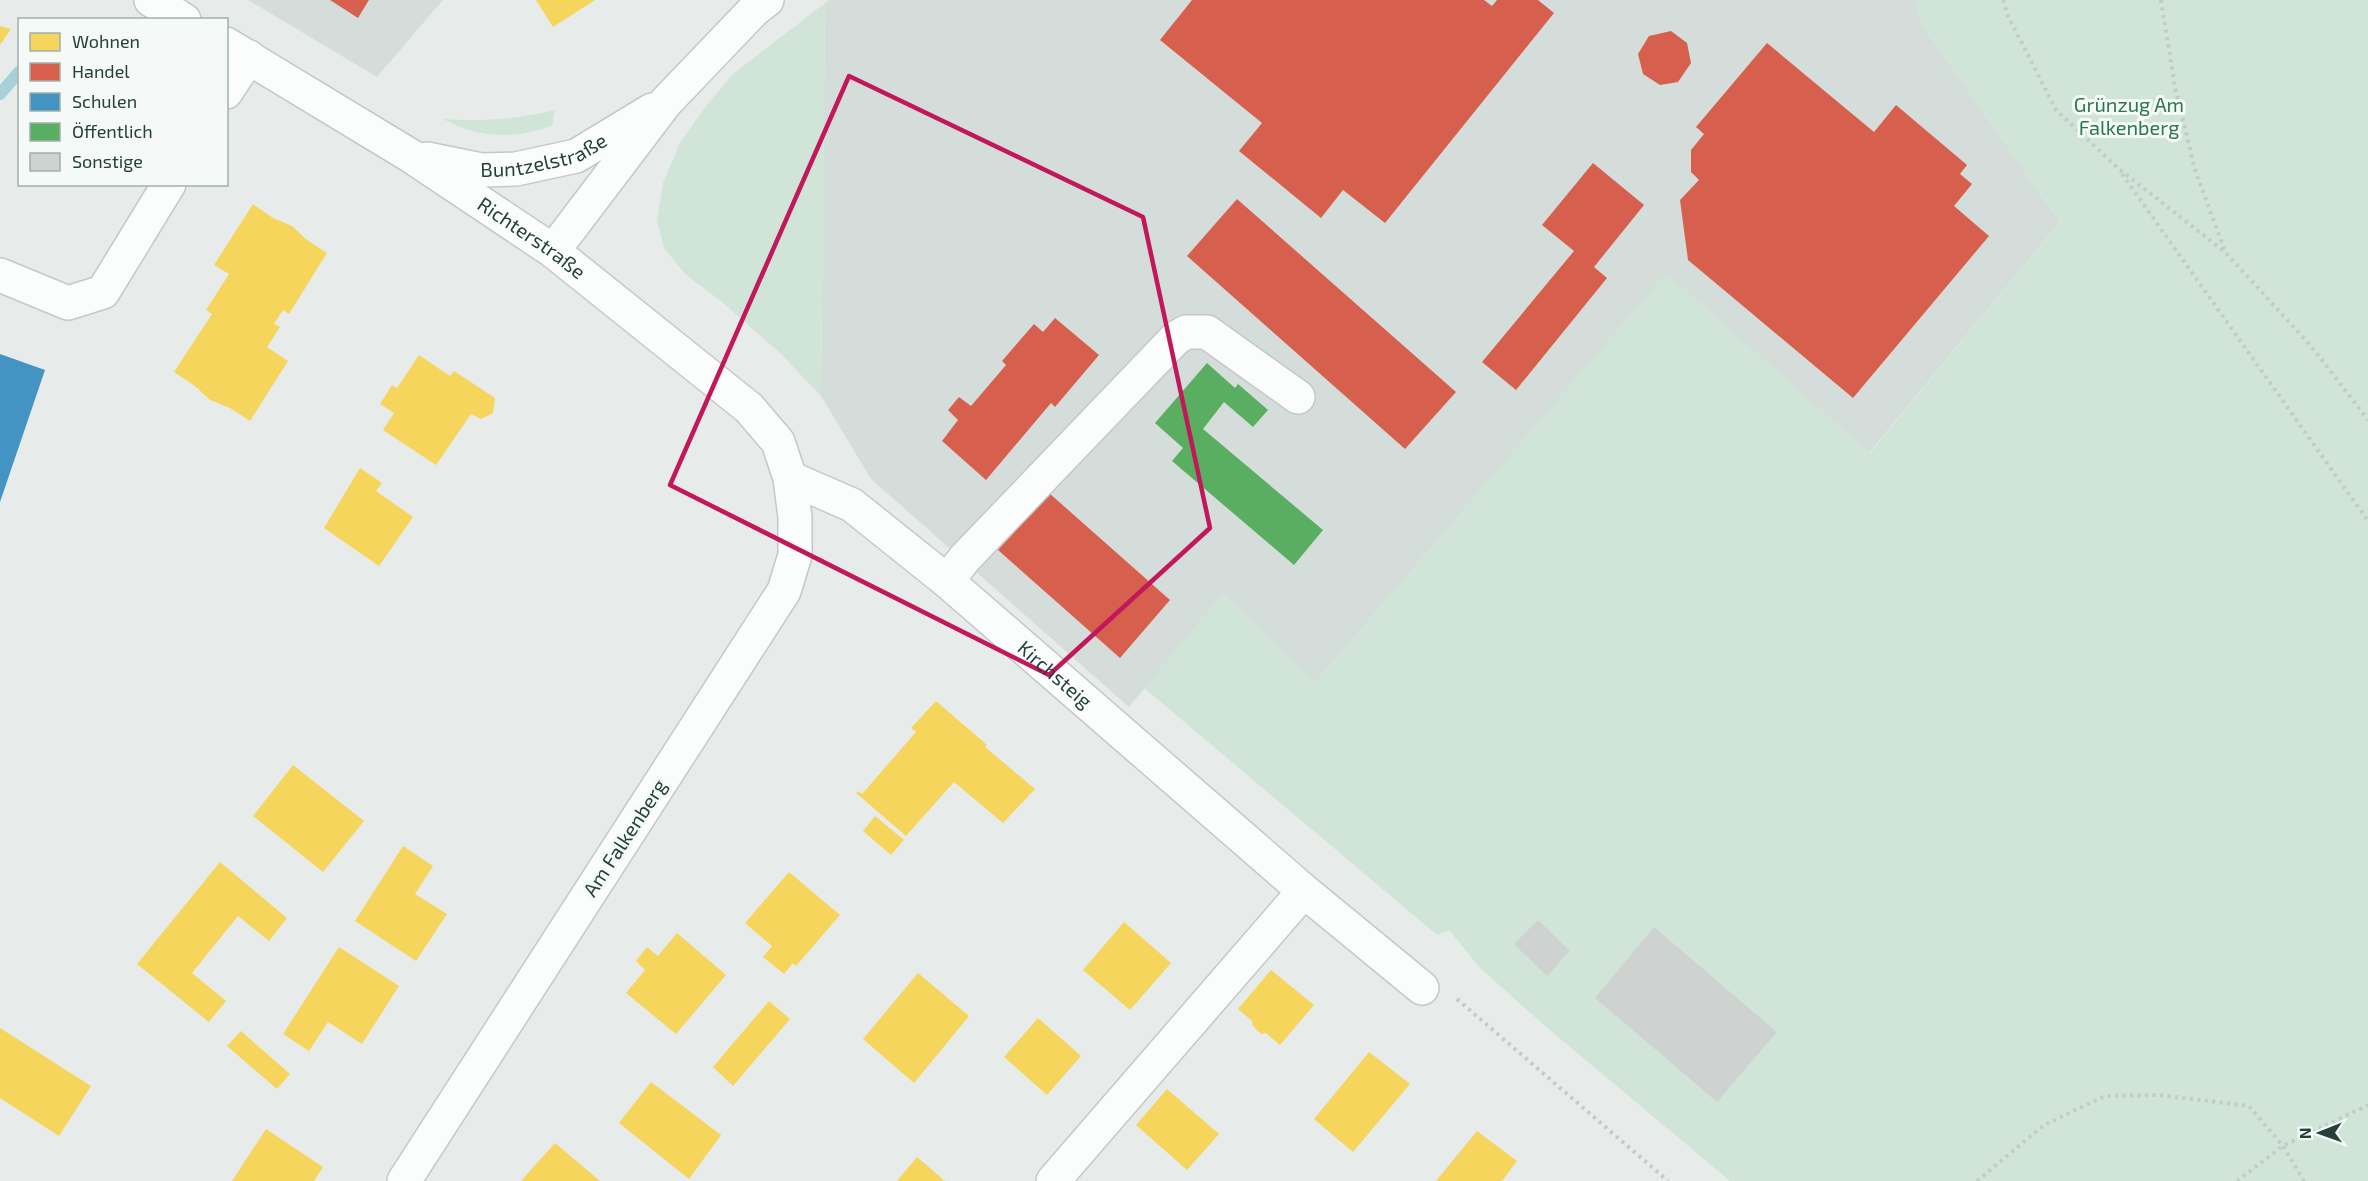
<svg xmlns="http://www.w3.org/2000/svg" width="2368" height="1181" font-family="'Exo 2',sans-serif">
  <rect width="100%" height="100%" fill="#e7ecea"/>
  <g fill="#d5ddda">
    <path d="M248,0H443L377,77Z"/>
    <path d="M829,0H1916L1921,23L2060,222L1869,453L1666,274L1315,683L1223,594L1129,707L871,479L821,396L825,3Z"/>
  </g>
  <g fill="#d0e5d7">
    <path d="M1916,0H2368V1181H1730L1545,1026L1480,968L1449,930L1437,935L1144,688L1223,594L1316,682L1666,273L1870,453L2060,222L1921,23Z"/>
    <path d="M825,3L821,396L781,354L722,302L685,274L664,248L657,221L663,183L680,143L706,106L733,74Z"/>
    <path d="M555,110L552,126C513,139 480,139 443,119C482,122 517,119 555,110Z"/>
  </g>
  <g fill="#f6d55c">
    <path d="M536,0H595L553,27Z"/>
    <path d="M0,26L11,29L0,45Z"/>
    <path d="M253,204L273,218L292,226L307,240L327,253L289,314L283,310L274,324L280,327L267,347L288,361L250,421L230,408L210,400L195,386L174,372L212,314L206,310L229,274L214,265Z"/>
    <path d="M419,355L450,376L454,371L495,398L493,413L481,419L471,414L436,465L383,430L394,413L380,404L392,385L397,388Z"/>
    <path d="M360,468L382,483L376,491L413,517L379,566L324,528Z"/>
    <path d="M936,701L987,745L985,747L1035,789L1003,823L954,782L906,836L856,793L858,791L862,794L916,732L911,728Z"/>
    <path d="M293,765L364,821L323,872L253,816Z"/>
    <path d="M875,816L904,840L891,855L863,831Z"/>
    <path d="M403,846L433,866L415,894L447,914L416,961L355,921Z"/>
    <path d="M220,862L287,918L269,941L238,916L192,973L226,1001L209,1022L137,964Z"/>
    <path d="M789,872L840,915L796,966L793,963L784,974L763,957L772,946L745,923Z"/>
    <path d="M1124,922L1171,963L1130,1010L1083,970Z"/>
    <path d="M677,933L726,975L676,1034L626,993L645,970L636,961L647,947L658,956Z"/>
    <path d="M339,947L399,986L362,1044L328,1022L309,1051L283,1034Z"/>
    <path d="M1271,970L1314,1005L1280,1045L1266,1033L1261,1034L1253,1026L1252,1021L1238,1009Z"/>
    <path d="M918,973L969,1016L914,1083L863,1039Z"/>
    <path d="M769,1001L790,1019L733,1086L713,1067Z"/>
    <path d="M1038,1018L1081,1056L1047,1095L1004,1057Z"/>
    <path d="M0,1028L91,1086L59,1136L0,1098Z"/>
    <path d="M241,1031L290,1074L277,1089L227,1046Z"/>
    <path d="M1369,1052L1410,1084L1353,1152L1314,1119Z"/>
    <path d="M651,1082L721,1135L689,1179L619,1123Z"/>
    <path d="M1167,1089L1219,1134L1187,1170L1136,1125Z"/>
    <path d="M266,1129L323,1167L314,1181H232Z"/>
    <path d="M1477,1131L1517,1161L1502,1181H1436Z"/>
    <path d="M555,1143L600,1181H521Z"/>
    <path d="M917,1157L945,1181H897Z"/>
  </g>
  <g fill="#d6604d">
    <path d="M330,0H369L358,18Z"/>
    <path d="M1192,0H1484L1492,6L1497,0H1538L1554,13L1385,223L1343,190L1321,218L1239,151L1262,123L1160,40Z"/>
    <path d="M1671,31L1687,43L1691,63L1678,82L1660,85L1643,74L1638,54L1649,36Z"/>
    <path d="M1767,43L1874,132L1896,105L1967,165L1960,174L1972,184L1954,206L1989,236L1853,398L1688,260L1680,200L1699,180L1691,172V150L1704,134L1696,127Z"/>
    <path d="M1593,163L1644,205L1594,267L1607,278L1516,390L1482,362L1574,251L1542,225Z"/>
    <path d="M1237,199L1456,392L1405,449L1187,256Z"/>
    <path d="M1055,318L1099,355L1055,407L1051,403L986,480L942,441L958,420L948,410L959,397L971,406L1006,365L1002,361L1034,324L1043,332Z"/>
    <path d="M1049,493L1170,600L1120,658L998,550Z"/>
  </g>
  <path fill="#4393c3" d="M0,354L45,370L0,502Z"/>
  <path fill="#5aae61" d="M1207,363L1235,388L1238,384L1268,410L1253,427L1224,402L1203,429L1323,530L1294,565L1172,461L1183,448L1155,423Z"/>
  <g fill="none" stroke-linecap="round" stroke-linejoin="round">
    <path stroke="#a8d0d9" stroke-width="12" d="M0,94L20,71"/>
  </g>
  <g fill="#ced3d1">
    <path d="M1538,920L1570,951L1547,976L1514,944Z"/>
    <path d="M1654,927L1777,1032L1717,1102L1595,998Z"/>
  </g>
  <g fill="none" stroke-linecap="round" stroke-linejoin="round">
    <defs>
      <g id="minor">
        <path d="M151,0L184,20"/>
        <path id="s1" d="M226,44L411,156L553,251L749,408L778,442L790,478L795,517V555L784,591L404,1181"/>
        <path d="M226,92L249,57"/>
        <path id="s2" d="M427,159L481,170L516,169L576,156L652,110"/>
        <path d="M553,251L666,102L754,10L767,0"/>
        <path d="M0,275L68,303L103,292L169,184"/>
        <path id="s3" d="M790,478L852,505L947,581L1304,891L1422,988"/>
        <path d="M947,581L965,558L1176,338L1186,332H1207L1298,397"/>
        <path d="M1053,1181L1304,891"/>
      </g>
    </defs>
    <use href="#minor" stroke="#c4c9c7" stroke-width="36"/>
    <g stroke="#c2cbc9" stroke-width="4" stroke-dasharray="3 4.5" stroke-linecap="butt">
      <path d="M2003,0L2008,16L2056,110L2119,169L2225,252L2311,346L2368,420"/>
      <path d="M2161,0L2175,87L2195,170L2225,251"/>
      <path d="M2122,174L2368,521"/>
      <path d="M1457,999L1668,1181"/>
      <path d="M1977,1181L2044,1125L2105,1096L2159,1095L2249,1106L2283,1146L2304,1181"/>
      <path d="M2237,1181L2283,1146L2368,1105"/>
    </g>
    <use href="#minor" stroke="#fbfcfc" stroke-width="33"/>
  </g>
  <path fill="none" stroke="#c2185b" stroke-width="4.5" stroke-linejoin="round" d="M849,76L1143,217L1210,528L1049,675L670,485Z"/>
  <g text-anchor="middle" stroke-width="6" stroke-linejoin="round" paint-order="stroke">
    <g font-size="20" fill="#2d774e" stroke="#f5faf8">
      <text x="2129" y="112">Grünzug Am<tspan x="2129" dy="23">Falkenberg</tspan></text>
    </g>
    <g font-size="20" fill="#24403a" stroke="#f5faf8">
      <text dy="7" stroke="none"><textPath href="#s2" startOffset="120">Buntzelstraße</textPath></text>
      <text dy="7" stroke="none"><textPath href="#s1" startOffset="362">Richterstraße</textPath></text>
      <text dy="7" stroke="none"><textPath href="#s3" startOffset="332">Kirchsteig</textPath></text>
      <text transform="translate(625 838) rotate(-57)" y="7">Am Falkenberg</text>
    </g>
  </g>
  <rect x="18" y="18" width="210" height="168" fill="#f5faf8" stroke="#a1b0ac" stroke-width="1.5"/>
  <rect x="30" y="33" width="30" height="18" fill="#f6d55c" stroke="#a1b0ac" stroke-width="1.5"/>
  <text x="72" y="48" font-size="18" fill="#24403a">Wohnen</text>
  <rect x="30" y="63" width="30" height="18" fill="#d6604d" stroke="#a1b0ac" stroke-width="1.5"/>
  <text x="72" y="78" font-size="18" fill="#24403a">Handel</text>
  <rect x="30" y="93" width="30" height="18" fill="#4393c3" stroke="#a1b0ac" stroke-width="1.5"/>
  <text x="72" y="108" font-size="18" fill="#24403a">Schulen</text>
  <rect x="30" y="123" width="30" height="18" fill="#5aae61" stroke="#a1b0ac" stroke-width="1.5"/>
  <text x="72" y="138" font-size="18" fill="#24403a">Öffentlich</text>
  <rect x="30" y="153" width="30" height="18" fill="#ced3d1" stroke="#a1b0ac" stroke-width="1.5"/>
  <text x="72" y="168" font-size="18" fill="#24403a">Sonstige</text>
  <g transform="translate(2320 1133) rotate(269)" stroke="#f5faf8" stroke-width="4.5" paint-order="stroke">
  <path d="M0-4.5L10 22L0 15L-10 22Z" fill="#24403a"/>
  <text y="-9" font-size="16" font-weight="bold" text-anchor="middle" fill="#24403a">N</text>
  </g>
</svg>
